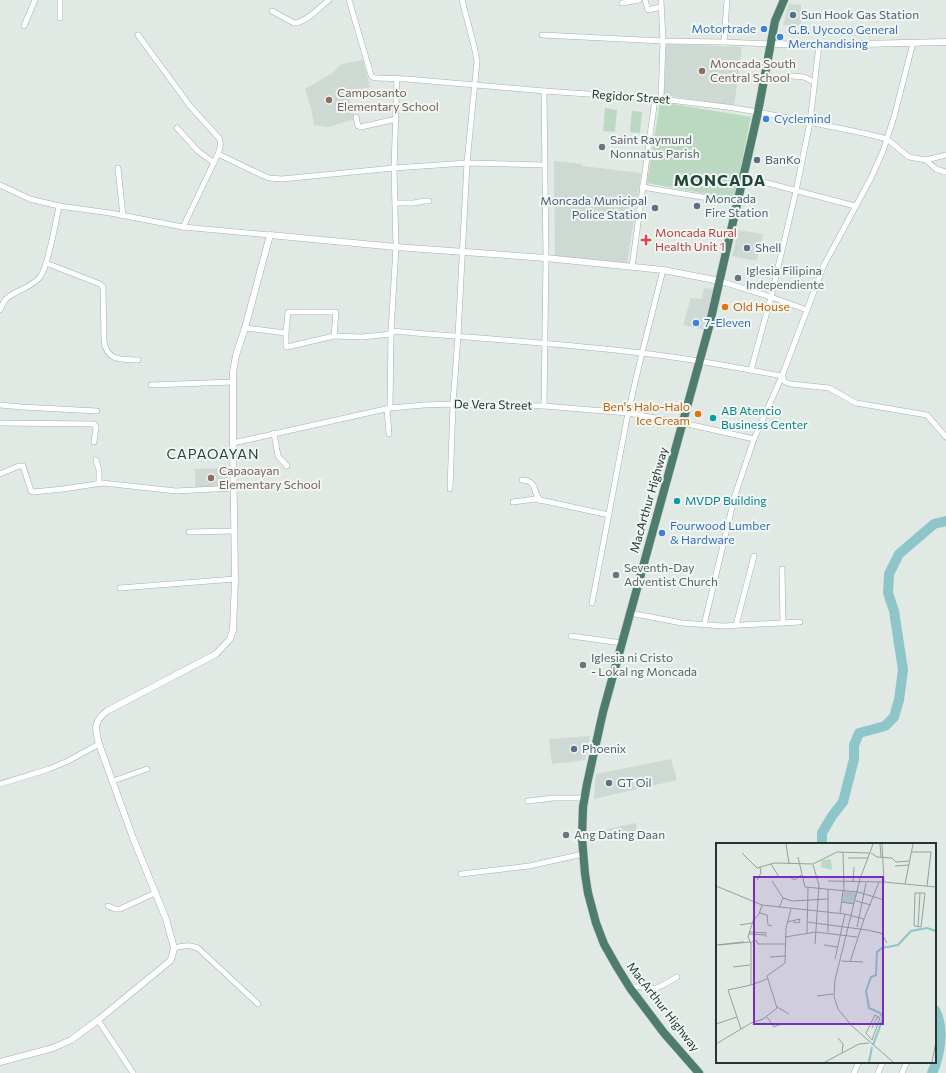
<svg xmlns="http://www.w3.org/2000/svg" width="946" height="1073" font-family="Commissioner,sans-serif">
  <rect width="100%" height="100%" fill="#e0e9e4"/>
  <g fill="#ced9d3">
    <path d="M789,4L801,5V26L783,25Z"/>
    <path d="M666,44L742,47L734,106L664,95Z"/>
    <path d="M363,60L370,87L348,92L355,119L328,127L314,125L311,108L305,89L331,74L342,64Z"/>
    <path d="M554,161L582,164V166L641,173L627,264L555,256Z"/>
    <path d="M738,230L763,234L757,261L732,256Z"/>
    <path d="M704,288L713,289L705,330L683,325L691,298L702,299Z"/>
    <path d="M227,468L228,487L195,489V469Z"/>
    <path d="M590,736L585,760L552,764L549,739Z"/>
    <path d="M671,759L677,780L594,799L596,774Z"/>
    <path d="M636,823L638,836L610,842L607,829Z"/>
  </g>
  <g fill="#bbd8c0">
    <path d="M660,102L751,117L734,199L647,183Z"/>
    <path d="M605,108L617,110L615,132L603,131Z"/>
    <path d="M632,111L642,112L640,133L630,132Z"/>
  </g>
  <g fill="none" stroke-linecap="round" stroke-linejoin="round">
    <g stroke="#8ec5c8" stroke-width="10">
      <path d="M822,844V833L832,816L843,802L854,759V745L859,733L885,726L894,717L899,700L903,670L894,611L888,593L889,574L899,554L934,524L946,521"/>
      <path d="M932,1073C940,1056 945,1028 935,1010"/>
    </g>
    <defs>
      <g id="minor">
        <path d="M349,0L371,75L372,77L375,78L407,79L544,91L661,99L727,107L758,112L863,133L887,139L909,157L926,160L936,169L946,172"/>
        <path d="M645,0L648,10L661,7"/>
        <path d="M661,0L663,41L661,99"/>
        <path d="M622,3L639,0"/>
        <path d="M272,11L294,23C304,24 321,6 329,0"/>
        <path d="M60,18V0"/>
        <path d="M24,26L35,0"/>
        <path d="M138,35L190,106L219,138C222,143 220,149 218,154"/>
        <path d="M542,35L663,41L724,42L771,44"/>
        <path d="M724,42L727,0"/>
        <path d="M792,76L804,77L814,82"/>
        <path d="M544,91L546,258L544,406"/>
        <path d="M356,117L358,126L361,127L396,119"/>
        <path d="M177,128L198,151L214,163"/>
        <path d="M926,160L946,155"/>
        <path d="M118,168L123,216"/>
        <path d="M744,177L855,206"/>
        <path d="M0,185L30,199L59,206L110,213L183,227L270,235"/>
        <path d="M642,187L738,203"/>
        <path d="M395,203H414L424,201H429"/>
        <path d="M183,227L218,154L264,176L269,178L282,179L394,168L467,163L545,165"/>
        <path d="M46,263L100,284L103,287L104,341C107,362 122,359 138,360"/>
        <path d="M632,267L655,99"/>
        <path d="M0,310C2,306 3,302 6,299C16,290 31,288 40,277C48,267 56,221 59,206"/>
        <path d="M807,310L824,265L871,178L883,151L894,117L913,43"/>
        <path d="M245,328L286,333L288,312H336L334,336L287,347L286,346V333"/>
        <path d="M391,331C474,338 558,343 641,353C688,358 735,367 782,376L785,382L791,384L829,388L856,403L927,415L946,437"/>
        <path d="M334,336L362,337L391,334"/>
        <path d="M751,370L771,297L796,191L810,122L819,45"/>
        <path d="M151,385L233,382"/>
        <path d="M0,405L22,407L97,411"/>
        <path d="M390,408L391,331L396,247L394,168L397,78"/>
        <path d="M387,409L389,434"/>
        <path d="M0,423L94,424L96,427L94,442"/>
        <path d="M274,433L278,456L287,466"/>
        <path d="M233,443L390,408L424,405L453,404L544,406L628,413L683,423L754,439"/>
        <path d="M96,460L99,470V483"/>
        <path d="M0,474L19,466H23L31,491L33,492L63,489L103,483L176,491L234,488"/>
        <path d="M522,480C539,482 531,490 540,500"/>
        <path d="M450,489L453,404L458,336L467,163L477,61L474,46L462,0"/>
        <path d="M513,502L536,499L540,500L609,515"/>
        <path d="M189,532L235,531"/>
        <path d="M782,569L783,623"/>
        <path d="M120,588L235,579"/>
        <path d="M592,603L628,413L642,353L663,270"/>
        <path d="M630,613L682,623L723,626L800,622"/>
        <path d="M704,625L735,495L754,439L782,376L807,310L771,297L720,281"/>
        <path d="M736,625L754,556"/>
        <path d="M571,636L622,643"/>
        <path d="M113,781L147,769"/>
        <path d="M0,784L49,769L68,761L99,744"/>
        <path d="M528,801L553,798H585"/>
        <path d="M461,874L529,866L583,854"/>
        <path d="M108,906L115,909H120L155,893"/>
        <path d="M174,948C183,946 191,944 199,949L258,1004"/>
        <path d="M630,988C641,984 647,990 656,988C660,987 672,980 677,977"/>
        <path d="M98,1020L133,1073"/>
        <path d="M854,1073L859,1062"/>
        <path d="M878,1073L883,1062"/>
        <path d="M902,1073L907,1062"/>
      </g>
      <g id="tertiary">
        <path d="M771,44L819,45L946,42"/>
        <path d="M0,1062L53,1048L71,1040L98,1020L170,961L172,957L174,948L166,919L133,838L99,744C95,728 93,722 107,711L216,654L230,639L233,630L235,579L233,443V372L236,355L245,328L270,235L396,247L546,258L663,270L720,281"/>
      </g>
      <path id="trunk" d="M699,1073L664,1033L630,988L617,967L604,944L596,923L588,893L585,874L582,838L583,807L587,784L603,712L709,327L758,112L775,21L784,0"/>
    </defs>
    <use href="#minor" stroke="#a4b0aa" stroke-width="6"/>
    <use href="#tertiary" stroke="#a4b0aa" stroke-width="7"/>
    <use href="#trunk" stroke="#bdc3c1" stroke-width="9"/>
    <use href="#minor" stroke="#fff" stroke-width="5"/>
    <use href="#tertiary" stroke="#fff" stroke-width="6"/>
    <use href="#trunk" stroke="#4e7c6d" stroke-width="8"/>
  </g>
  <g fill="#5c6f8a" stroke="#f0f6f2" stroke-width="1.5">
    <circle cx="793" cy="15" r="4"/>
    <circle cx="757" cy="160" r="4"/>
    <circle cx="697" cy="206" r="4"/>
    <circle cx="655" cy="208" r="4"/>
    <circle cx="747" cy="248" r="4"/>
    <circle cx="574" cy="749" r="4"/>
    <circle cx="609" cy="783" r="4"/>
  </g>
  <g fill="#3f7fe0" stroke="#f0f6f2" stroke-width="1.5">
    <circle cx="764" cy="29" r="4"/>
    <circle cx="780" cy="37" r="4"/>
    <circle cx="766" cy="119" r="4"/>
    <circle cx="696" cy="323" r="4"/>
    <circle cx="662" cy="533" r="4"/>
  </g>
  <g fill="#8d6e63" stroke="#f0f6f2" stroke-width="1.5">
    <circle cx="702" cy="71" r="4"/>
    <circle cx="329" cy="100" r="4"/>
    <circle cx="211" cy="478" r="4"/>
  </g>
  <g fill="#6b7280" stroke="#f0f6f2" stroke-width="1.5">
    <circle cx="602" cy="147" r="4"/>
    <circle cx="738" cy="278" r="4"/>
    <circle cx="616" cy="575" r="4"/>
    <circle cx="583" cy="665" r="4"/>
    <circle cx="566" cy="835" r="4"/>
  </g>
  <path fill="#e0444e" stroke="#f0f6f2" stroke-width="1.5" d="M644 234h4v4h4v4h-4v4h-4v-4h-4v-4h4z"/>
  <g fill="#e8710a" stroke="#f0f6f2" stroke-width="1.5">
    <circle cx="725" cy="307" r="4"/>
    <circle cx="698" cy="414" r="4"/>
  </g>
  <g fill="#0f9aa8" stroke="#f0f6f2" stroke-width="1.5">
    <circle cx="713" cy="418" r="4"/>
    <circle cx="677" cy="501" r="4"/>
  </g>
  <g text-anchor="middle" stroke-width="4" stroke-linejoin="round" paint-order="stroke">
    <g font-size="12" fill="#4e5e75" stroke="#f0f6f2" text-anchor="start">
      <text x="801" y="19">Sun Hook Gas Station</text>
      <text x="765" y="164">BanKo</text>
      <text x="705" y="203">Moncada<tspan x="705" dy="14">Fire Station</tspan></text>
      <text x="647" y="205" text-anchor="end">Moncada Municipal<tspan x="647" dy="14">Police Station</tspan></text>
      <text x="755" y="252">Shell</text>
      <text x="582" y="753">Phoenix</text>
      <text x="617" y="787">GT Oil</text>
    </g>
    <g font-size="12" fill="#366cbe" stroke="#f0f6f2" text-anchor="start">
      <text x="756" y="33" text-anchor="end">Motortrade</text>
      <text x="788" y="34">G.B. Uycoco General<tspan x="788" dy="14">Merchandising</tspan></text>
      <text x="774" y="123">Cyclemind</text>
      <text x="704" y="327">7-Eleven</text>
      <text x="670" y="530">Fourwood Lumber<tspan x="670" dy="14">&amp; Hardware</tspan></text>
    </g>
    <g font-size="12" fill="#785e54" stroke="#f0f6f2" text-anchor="start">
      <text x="710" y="68">Moncada South<tspan x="710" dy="14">Central School</tspan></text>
      <text x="337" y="97">Camposanto<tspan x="337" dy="14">Elementary School</tspan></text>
      <text x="219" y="475">Capaoayan<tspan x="219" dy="14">Elementary School</tspan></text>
    </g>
    <g font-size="12" fill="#233730" stroke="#f0f6f2">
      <text transform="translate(631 97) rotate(4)" y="4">Regidor Street</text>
      <text transform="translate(493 405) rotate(1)" y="4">De Vera Street</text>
      <text transform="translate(649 500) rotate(-74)" y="4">MacArthur Highway</text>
      <text transform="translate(663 1007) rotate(52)" y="4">MacArthur Highway</text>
    </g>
    <g font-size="12" fill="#5b616d" stroke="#f0f6f2" text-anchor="start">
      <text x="610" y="144">Saint Raymund<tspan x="610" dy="14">Nonnatus Parish</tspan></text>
      <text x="746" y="275">Iglesia Filipina<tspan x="746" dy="14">Independiente</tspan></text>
      <text x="624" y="572">Seventh-Day<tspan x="624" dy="14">Adventist Church</tspan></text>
      <text x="591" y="662">Iglesia ni Cristo<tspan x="591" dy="14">- Lokal ng Moncada</tspan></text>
      <text x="574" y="839">Ang Dating Daan</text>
    </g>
    <g font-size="12" fill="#be3a42" stroke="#f0f6f2" text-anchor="start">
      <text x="655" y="237">Moncada Rural<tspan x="655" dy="14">Health Unit 1</tspan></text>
    </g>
    <g font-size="12" fill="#c56008" stroke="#f0f6f2" text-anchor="start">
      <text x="733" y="311">Old House</text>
      <text x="690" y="411" text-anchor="end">Ben's Halo-Halo<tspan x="690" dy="14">Ice Cream</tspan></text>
    </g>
    <g font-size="12" fill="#0d838f" stroke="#f0f6f2" text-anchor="start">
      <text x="721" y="415">AB Atencio<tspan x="721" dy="14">Business Center</tspan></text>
      <text x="685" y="505">MVDP Building</text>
    </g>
    <g font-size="14" letter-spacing="1" fill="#22463a" stroke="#f0f6f2">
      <text x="213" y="459">CAPAOAYAN</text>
    </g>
    <g font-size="16" font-weight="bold" letter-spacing="1" fill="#22463a" stroke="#f0f6f2">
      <text x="720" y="186">MONCADA</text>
    </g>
  </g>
  <g transform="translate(716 843)">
    <rect width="220" height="220" fill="#e0e9e4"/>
    <path d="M115,16L116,27L105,24L106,17ZM128,48L141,50L138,61L126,59Z" fill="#bbd8c0"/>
    <path fill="none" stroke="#8ec5c8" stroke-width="2" d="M157,202L167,175L164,170L153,165L150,148L155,134L160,132L161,109L166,105L182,102L195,88L211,85L220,88M153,219L156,204"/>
    <path fill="none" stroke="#94a29c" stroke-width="1" d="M70,1L73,20M157,1L144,36L119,137L118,153L122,166L136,183L177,219M164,1L165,14M166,1L168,39M127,9L128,47M195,9H215L211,43M26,10L41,25L58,20L97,21L121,9L153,10M155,10L161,14L176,15L180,19L193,18M82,14L89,44L142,49L168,57M132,15H152M55,21L63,34M97,22L103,42L99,101M179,23L193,22M75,35L79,37L85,32M41,37L45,30L44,24M56,38L67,55M112,38L168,39L220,44M137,39L138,24M189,41L197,1M0,43L46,62L129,71L148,76L134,119M112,46V89M199,50H209L205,84L198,83ZM140,58L155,62M126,59L138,61M46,62L43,71L37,78L32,94L35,101V142L51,136M63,65L67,55L76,58L112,56M44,70L51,72L52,82L56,83M124,70L127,48M148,76L163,39M71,79L84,76L83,80L77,79M91,79L151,87L165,90L171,100M24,82L36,80M141,84L150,40M202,84L204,50M34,89L51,90M91,90L92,45M33,91L50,92V94M69,94L100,89L141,94M34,100L40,97L42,101H70M0,102L28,99M3,102L34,99M108,102L121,104M54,114L70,113M119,116L129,71M125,118L147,119M17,124L34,122M101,153L117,151M61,164L73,171M159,172L164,175L156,197L150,190ZM51,174L58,184L65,181M0,181L21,174M156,185L162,173M25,186L12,147L35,142M122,195L127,201L126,210M0,201L35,180L47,176L61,165L51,133L69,120L70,85L75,66M109,219L143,201L153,200M216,219L220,198"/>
    <path fill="#7b2cbf" fill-opacity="0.15" stroke="#7b2cbf" stroke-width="2" d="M38,34H167V181H38Z"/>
    <rect width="220" height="220" fill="none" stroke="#233730" stroke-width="2"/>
  </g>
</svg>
